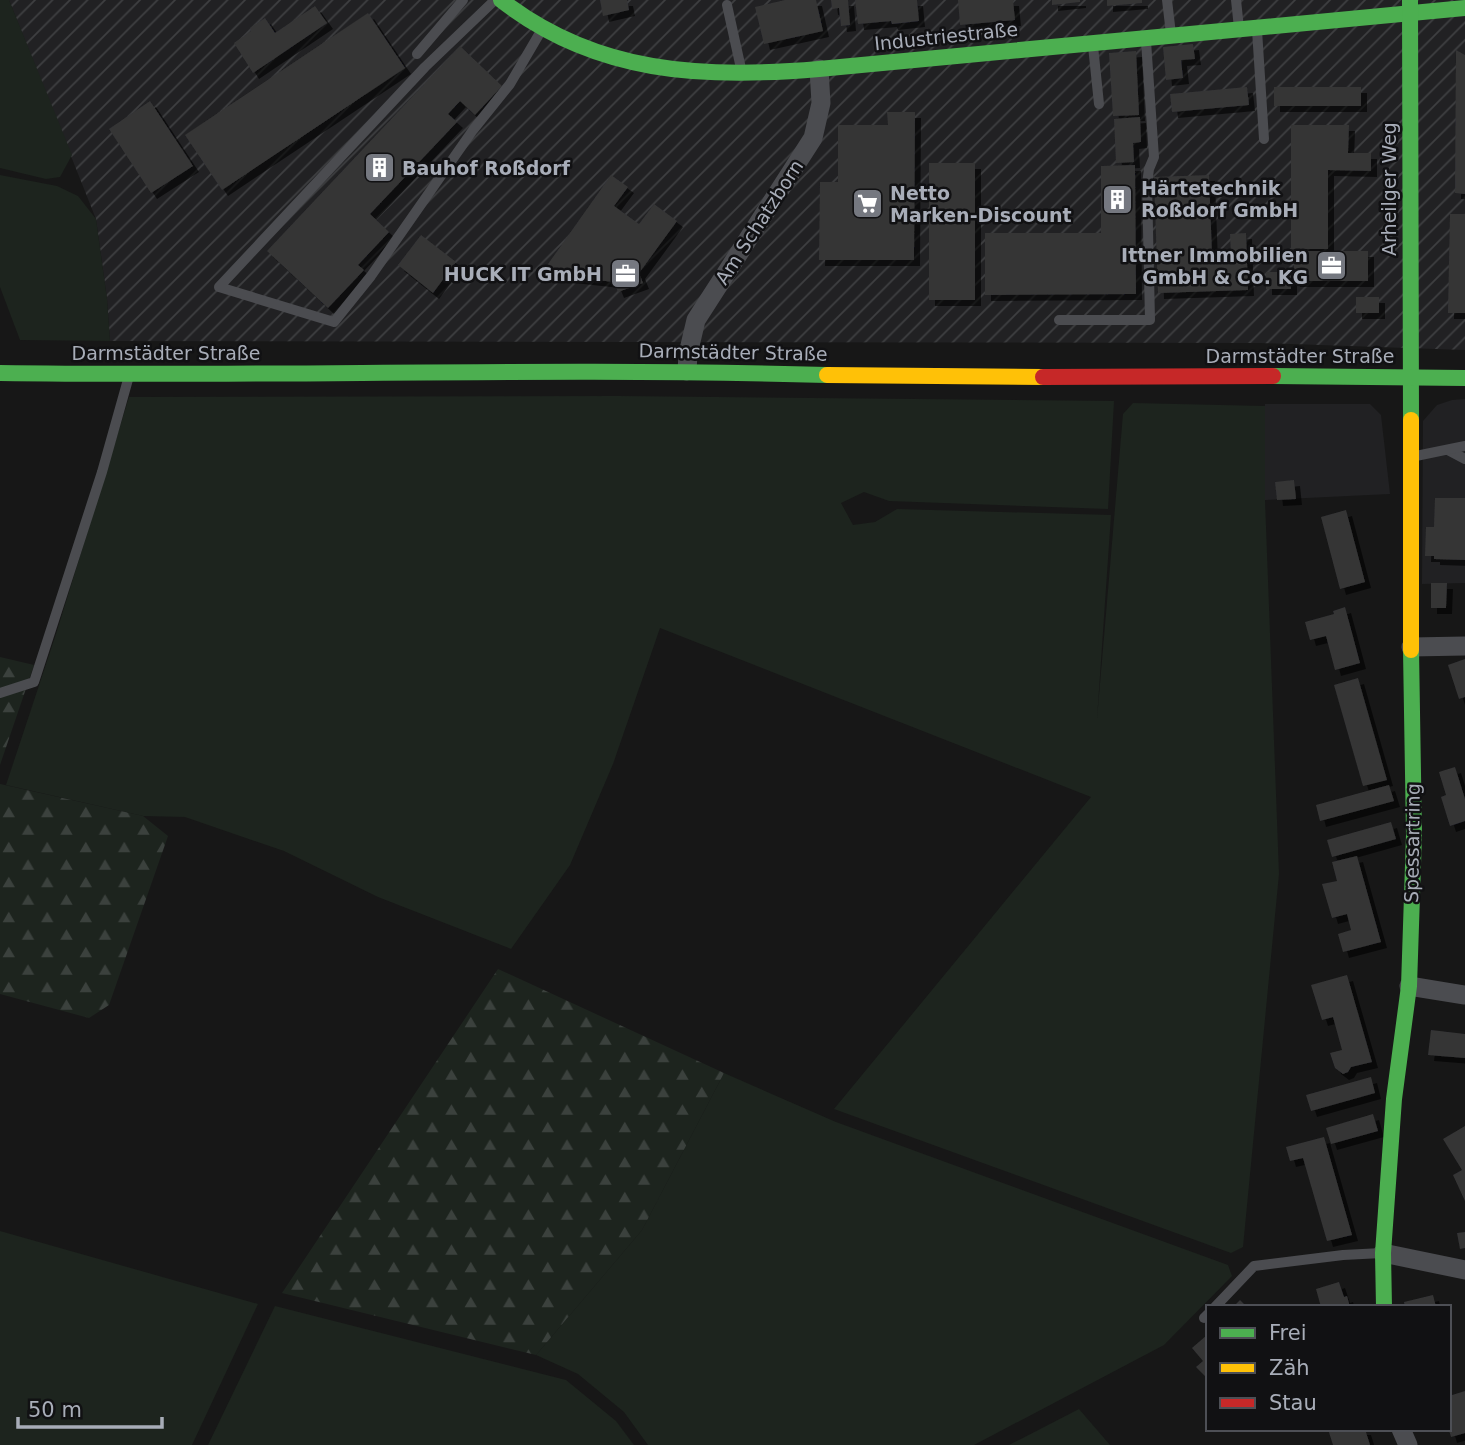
<svg xmlns="http://www.w3.org/2000/svg" width="1465" height="1445" font-family="'DejaVu Sans',sans-serif">
  <defs>
    <pattern id="industrial-furrows" width="10" height="10" patternUnits="userSpaceOnUse" patternTransform="scale(1.75)"><rect width="10" height="10" fill="#212123"/><path d="M-1 1l2-2M0 10L10 0M9 11l2-2" fill="none" stroke="#3e3f41"/></pattern>
    <pattern id="forest-firs" width="22" height="20" patternUnits="userSpaceOnUse" patternTransform="scale(1.75)"><rect width="22" height="20" fill="#1d241e"/><path d="M5 1l3.5 6h-7zM16 11l3.5 6h-7z" fill="#3b413d"/></pattern>
    <filter id="shadow"><feDropShadow dx="6" dy="6" stdDeviation="0" flood-color="#0009"/></filter>
  </defs>
  <rect width="100%" height="100%" fill="#171717"/>
  <g fill="#212123">
    <path d="M1465,399V583L1422,584L1423,421L1437,405L1452,400Z"/>
    <path d="M1265,404H1370L1381,415L1390,494L1265,500Z"/>
  </g>
  <path fill="url(#industrial-furrows)" d="M9,0H1465V350L1261,343L110,341L107,299L96,219Z"/>
  <g fill="#1d241e">
    <path d="M0,0H9L72,155L60,177L46,179L0,168Z"/>
    <path d="M0,175L57,186L78,196L96,219L107,299L110,341L20,340L0,287Z"/>
    <path d="M618,396L1114,401L1108,509L889,501L864,492L841,503L853,525L875,522L897,509L1111,515L1097,719L1123,414L1133,403L1265,406V500L1279,874L1243,1247L1231,1253L834,1109L1091,797L660,628L613,764L570,865L511,949L378,897L284,851L185,817L143,816L6,785L56,634L129,397Z"/>
    <path d="M724,1073L836,1122L1228,1265L1232,1276L1164,1345L974,1445H648L624,1412L578,1374L536,1355L642,1230Z"/>
    <path d="M0,1231L258,1304L192,1445H0Z"/>
    <path d="M275,1306L566,1380L616,1421L634,1445H208Z"/>
    <path d="M1079,1409L1110,1445H1009Z"/>
  </g>
  <g fill="url(#forest-firs)">
    <path d="M0,657L34,665L0,765Z"/>
    <path d="M0,784L143,816L168,836L109,1005L89,1018L0,994Z"/>
    <path d="M498,969L724,1073L642,1230L536,1355L282,1293Z"/>
  </g>
  <g fill="#353536" filter="url(#shadow)">
    <path d="M600,0H627L629,10L603,16Z"/>
    <path d="M785,0H816L823,31L764,44L755,7Z"/>
    <path d="M831,0H848L850,25L841,26L839,8L832,9Z"/>
    <path d="M855,0H917L919,21L892,24L891,21L858,24Z"/>
    <path d="M958,0H1013L1015,20L960,25Z"/>
    <path d="M1052,0H1080V2L1052,5Z"/>
    <path d="M1107,0H1142V3L1107,6Z"/>
    <path d="M315,6L327,23L253,73L234,43L251,31L250,28L265,18L275,33Z"/>
    <path d="M368,13L405,68L222,190L185,135Z"/>
    <path d="M1193,44L1195,59L1181,60L1183,78L1166,80L1163,47Z"/>
    <path d="M460,46L502,86L475,115L460,101L448,114L457,122L370,214L389,232L358,265L364,270L328,308L267,251Z"/>
    <path d="M1456,50L1465,55V194L1455,193Z"/>
    <path d="M1136,51L1139,115L1113,116L1109,53Z"/>
    <path d="M1247,87L1249,105L1172,112L1170,94Z"/>
    <rect x="1274" y="87" width="87" height="19"/>
    <path d="M150,101L193,166L151,193L109,129Z"/>
    <path d="M887,112H915L914,260H819L820,182H838V125H888Z"/>
    <path d="M1140,117L1141,142L1133,143L1134,162L1116,163L1114,119Z"/>
    <path d="M1291,125H1349L1348,153H1371V171L1328,170V249H1291Z"/>
    <rect x="929" y="163" width="46" height="137"/>
    <path d="M1135,165L1136,294L985,295V233H1101V166Z"/>
    <path d="M611,175L628,187L614,206L639,224L654,204L677,221L639,273L643,283L618,292L614,282L541,274Z"/>
    <path d="M1209,175L1212,256L1231,255L1230,234L1246,233L1248,290L1158,293L1154,177Z"/>
    <path d="M1450,214H1465V313H1448Z"/>
    <path d="M421,235L456,262L433,293L398,265Z"/>
    <rect x="1294" y="251" width="74" height="30"/>
    <rect x="1266" y="272" width="25" height="17"/>
    <rect x="1356" y="297" width="23" height="16"/>
    <path d="M1294,480L1296,499L1277,500L1275,482Z"/>
    <path d="M1435,498H1465V560L1434,559V556H1425L1426,527H1434Z"/>
    <path d="M1346,510L1365,582L1340,589L1321,517Z"/>
    <path d="M1431,583H1447L1446,608H1431Z"/>
    <path d="M1345,607L1360,663L1335,670L1326,636L1310,640L1305,622L1334,614L1333,611Z"/>
    <path d="M1465,659V697L1459,699L1448,665Z"/>
    <path d="M1358,678L1387,780L1363,786L1334,685Z"/>
    <path d="M1455,767L1465,799V821L1450,826L1441,797L1446,795L1439,772Z"/>
    <path d="M1389,785L1394,801L1320,821L1316,805Z"/>
    <path d="M1391,822L1396,839L1332,857L1327,840Z"/>
    <path d="M1357,856L1381,942L1343,952L1338,934L1351,930L1347,914L1332,918L1322,884L1337,881L1332,862Z"/>
    <path d="M1347,975L1372,1062L1351,1067L1348,1072L1343,1074L1335,1068L1330,1053L1342,1050L1333,1017L1322,1020L1311,985Z"/>
    <path d="M1431,1030L1465,1034V1058L1428,1055Z"/>
    <path d="M1371,1077L1375,1093L1311,1111L1306,1095Z"/>
    <path d="M1373,1114L1378,1131L1331,1144L1326,1128Z"/>
    <path d="M1465,1126V1201L1453,1175L1462,1170L1443,1139Z"/>
    <path d="M1324,1137L1352,1235L1327,1241L1303,1158L1290,1161L1286,1147Z"/>
    <path d="M1465,1232V1248L1460,1249L1457,1233Z"/>
    <path d="M1339,1282L1344,1297L1347,1296L1350,1307H1321L1316,1289Z"/>
    <path d="M1433,1295L1436,1307H1405L1404,1302Z"/>
    <path d="M1240,1300L1247,1307H1233Z"/>
    <path d="M1207,1335L1208,1336V1379L1196,1367L1203,1361L1192,1348Z"/>
    <path d="M1465,1391V1433L1451,1437L1449,1430V1396Z"/>
    <path d="M1328,1429H1365L1370,1445H1333Z"/>
  </g>
  <g fill="none" stroke-linecap="round" stroke-linejoin="round">
    <g stroke="#4b4c50" stroke-width="10">
      <path d="M495,0L425,67L219,287L334,322L371,276L473,130L510,84L541,31"/>
      <path d="M1167,0L1171,34"/>
      <path d="M1236,0L1239,28"/>
      <path d="M727,5L742,73"/>
      <path d="M1257,30L1264,139"/>
      <path d="M1093,46L1099,104"/>
      <path d="M417,54L463,0"/>
      <path d="M1059,320H1150L1147,184L1149,169L1154,157L1146,41"/>
      <path d="M1448,450L1465,459"/>
      <path d="M1411,457L1465,446"/>
      <path d="M0,693L34,682L102,472L129,376"/>
      <path d="M1215,1307L1254,1266L1343,1255L1382,1253"/>
      <path d="M1204,1318L1208,1314"/>
    </g>
    <g stroke="#4b4c50" stroke-width="19">
      <path d="M687,371L688,354L696,320L813,138L821,103L819,69"/>
      <path d="M1411,647L1465,646"/>
      <path d="M1409,986L1465,995"/>
      <path d="M1383,1253L1465,1270"/>
      <path d="M1401,1429L1408,1445"/>
    </g>
    <g stroke="#4caf50" stroke-width="16">
      <path d="M501,0C596,74 703,79 819,69L1465,8"/>
      <path d="M1410,0L1411,420"/>
      <path d="M0,373C276,377 551,367 827,375"/>
      <path d="M1273,376L1465,378"/>
      <path d="M1384,1307L1383,1253L1394,1099L1409,986L1414,835L1411,650"/>
    </g>
    <g stroke="#ffc107" stroke-width="16">
      <path d="M827,375L1043,377"/>
      <path d="M1411,420V650"/>
    </g>
    <path stroke="#c62828" stroke-width="16" d="M1043,377L1273,376"/>
  </g>
  <defs>
    <symbol id="building-square" viewBox="-11 -11 22 22"><rect x="-9" y="-9" width="18" height="18" rx="4" fill="#757880" stroke="#111113"/><path d="M-4-6H4V6H1V3H-1V6H-4ZM-2.5-4.3h1.7v1.8h-1.7ZM.8-4.3h1.7v1.8H.8ZM-2.5-1h1.7V.8h-1.7ZM.8-1h1.7V.8H.8Z" fill="#fff"/></symbol>
    <symbol id="supermarket-square" viewBox="-11 -11 22 22"><rect x="-9" y="-9" width="18" height="18" rx="4" fill="#757880" stroke="#111113"/><path d="M-6-5.5h2.5l.6 2H6L4.5 2H-2.5L-4.4-4H-6ZM-1.5 3.2a1.3 1.3 0 1 0 .1 0ZM3 3.2a1.3 1.3 0 1 0 .1 0Z" fill="#fff"/></symbol>
    <symbol id="office-square" viewBox="-11 -11 22 22"><rect x="-9" y="-9" width="18" height="18" rx="4" fill="#757880" stroke="#111113"/><path d="M-6-3h4V-5.5h4V-3h4V5H-6ZM-1-4.5V-3h2v-1.5ZM-6 0V1H6V0Z" fill="#fff"/></symbol>
  </defs>
  <g fill-rule="evenodd">
    <use href="#building-square" x="362" y="150" width="35" height="35"/>
    <use href="#building-square" x="1100" y="182" width="35" height="35"/>
    <use href="#supermarket-square" x="850" y="186" width="35" height="35"/>
    <use href="#office-square" x="1314" y="248" width="35" height="35"/>
    <use href="#office-square" x="608" y="256" width="35" height="35"/>
  </g>
  <g text-anchor="middle" stroke-width="5" stroke-linejoin="round" paint-order="stroke">
    <g font-size="19" fill="#a8adb8" stroke="#111113">
      <text transform="translate(946 36) rotate(-6)" y="7">Industriestraße</text>
      <text transform="translate(1389 189) rotate(-90)" y="7">Arheilger Weg</text>
      <text transform="translate(759 222) rotate(-57)" y="7">Am Schatzborn</text>
      <text transform="translate(733 352) rotate(1)" y="7">Darmstädter Straße</text>
      <text x="166" y="360">Darmstädter Straße</text>
      <text x="1300" y="363">Darmstädter Straße</text>
      <text transform="translate(1412 843) rotate(-89)" y="7">Spessartring</text>
    </g>
    <g font-size="19" font-weight="bold" fill="#a8adb8" stroke="#111113" text-anchor="start">
      <text x="402" y="175">Bauhof Roßdorf</text>
      <text x="1141" y="195">Härtetechnik<tspan x="1141" dy="22">Roßdorf GmbH</tspan></text>
      <text x="890" y="200">Netto<tspan x="890" dy="22">Marken-Discount</tspan></text>
      <text x="1308" y="262" text-anchor="end">Ittner Immobilien<tspan x="1308" dy="22">GmbH &amp; Co. KG</tspan></text>
      <text x="602" y="281" text-anchor="end">HUCK IT GmbH</text>
    </g>
  </g>
  <rect x="1206" y="1305" width="245" height="126" fill="#111113" stroke="#4d4f55" stroke-width="2"/>
  <rect x="1220" y="1328" width="35" height="10" fill="#4caf50" stroke="#4d4f55" stroke-width="2"/>
  <text x="1269" y="1340" font-size="21" fill="#a8adb8">Frei</text>
  <rect x="1220" y="1363" width="35" height="10" fill="#ffc107" stroke="#4d4f55" stroke-width="2"/>
  <text x="1269" y="1375" font-size="21" fill="#a8adb8">Zäh</text>
  <rect x="1220" y="1398" width="35" height="10" fill="#c62828" stroke="#4d4f55" stroke-width="2"/>
  <text x="1269" y="1410" font-size="21" fill="#a8adb8">Stau</text>
  <path d="M18 1417v10h144v-10" fill="none" stroke="#a8adb8" stroke-width="3.5"/>
  <text x="28" y="1417" font-size="21" fill="#a8adb8" stroke="#111113" stroke-width="5" paint-order="stroke">50 m</text>
</svg>
